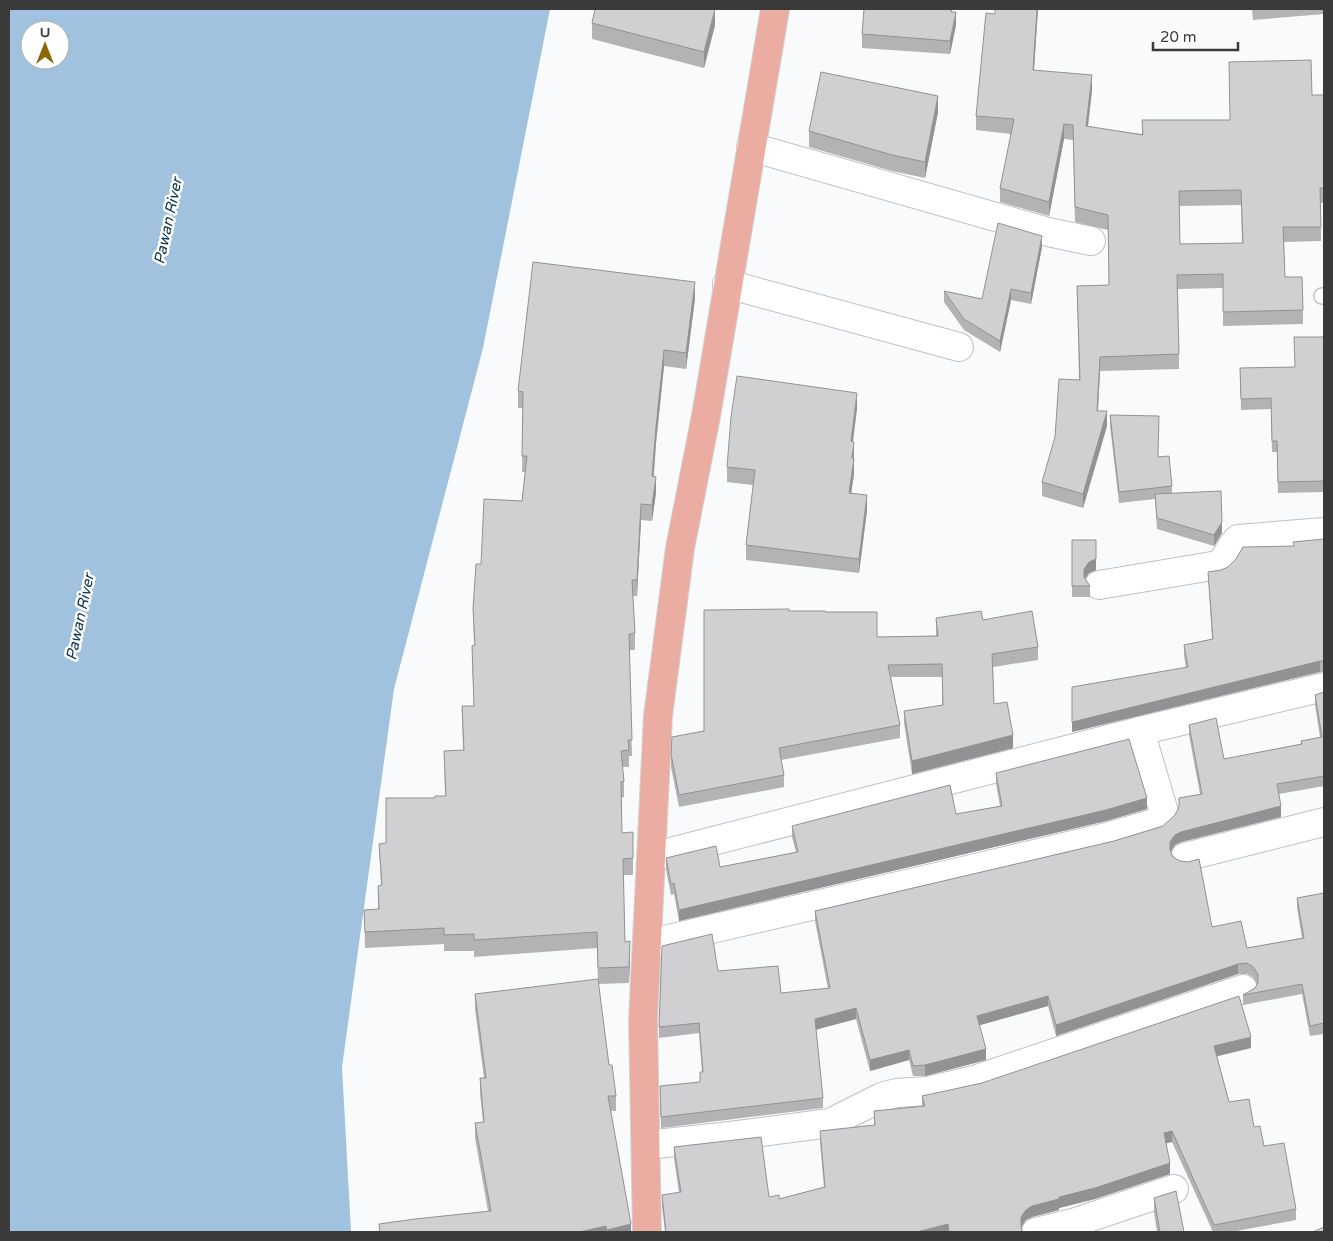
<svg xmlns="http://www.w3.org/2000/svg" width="1333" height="1241" font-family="'Varela Round',sans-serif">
  <rect width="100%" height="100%" fill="#f9fafc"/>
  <path fill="#a1c2df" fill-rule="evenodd" d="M9,9H550L483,348L394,689L342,1067L351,1232H9ZM30,30H60V60H30Z"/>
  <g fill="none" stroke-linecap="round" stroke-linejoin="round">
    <defs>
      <path id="service" d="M1322,296H1324"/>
      <g id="minor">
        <path d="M751,147L1048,232L1091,241"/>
        <path d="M727,284L959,347"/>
        <path d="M1099,585L1218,565C1228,558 1229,547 1238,539L1324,532"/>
        <path d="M651,857L1140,731L1324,687"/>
        <path d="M1185,857L1324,822"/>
        <path d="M647,944L963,871L1110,836L1155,823L1161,819L1164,812L1140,731"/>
        <path d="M646,1145L722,1137L830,1123L884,1096L897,1093L927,1091L977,1079L1243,989"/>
        <path d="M1036,1232L1076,1222L1174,1189"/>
      </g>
      <path id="primary" d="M647,1232L643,1020L658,716L680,548L706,416L775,9"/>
    </defs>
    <use href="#service" stroke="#bfc0c3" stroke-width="18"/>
    <use href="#minor" stroke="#bfc0c3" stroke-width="30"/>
    <use href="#primary" stroke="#d4d4d4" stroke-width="30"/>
    <use href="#service" stroke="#fff" stroke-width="15"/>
    <use href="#minor" stroke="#fff" stroke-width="28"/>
    <use href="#primary" stroke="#ebaca2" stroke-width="28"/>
  </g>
  <g fill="#b3b3b5" fill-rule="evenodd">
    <path d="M864,9H952V12L956,25L950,54L862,48V34Z"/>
    <path d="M1038,9L1034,70L1092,90L1088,127L1142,134V120H1230L1312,95H1324V203H1321V241L1284,242L1285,277L1303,310V324L1223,326V288L1178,289L1179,369L1100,371L1098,411L1107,426L1083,508L1042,496V482L1079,380L1077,286L1109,285L1108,230L1075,222L1073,140L1064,139L1049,216L1000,202V188L1011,134L976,130V116L995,14ZM1241,205L1242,243L1180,244L1179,206Z"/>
    <path d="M1252,9H1324V14L1253,20Z"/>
    <path d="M592,23L715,25L704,68L592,39Z"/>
    <path d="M938,112L925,178L892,171L809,147V131Z"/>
    <path d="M1042,247L1031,304L1011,300L1000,352L964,330L944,302V291L982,299Z"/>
    <path d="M695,298L686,369L664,366L656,443L654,476L656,493L652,521L641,520L637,596H633L635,633V650H629L632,756H629V767H622L624,781V797L621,798L622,833L633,858V875H623L625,942L630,957L629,983L598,984L609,1065L616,1096V1111H611L631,1232H379V1224L488,1211L475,1138V1123L483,1122L480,1093V1078H484L475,1009V994L598,982L597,948L474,957V951H444V944L365,948L364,910L378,909V886L381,885L379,844L386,843L435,798L445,796L444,751L463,750L462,706H474L472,662V646L474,645L473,609L481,564L522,501L525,472H522L523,408H518V391Z"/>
    <path d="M1324,337V492L1278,493L1277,452H1272L1271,409L1241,410L1240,368L1294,367Z"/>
    <path d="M857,408L853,442L854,457V474L851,493L867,510L859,573L746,560V545L753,485L727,482V467Z"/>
    <path d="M1110,415L1158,457L1172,486V493L1222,533L1214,546L1157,529L1155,499L1119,503L1110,426Z"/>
    <path d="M1324,539V672H1320L1072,732L1186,668L1184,655V645L1212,639L1208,572L1221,570L1293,546Z"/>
    <path d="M1072,540L1096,570L1089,573L1085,579L1090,586V597H1072Z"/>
    <path d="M789,611L825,612L877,637L936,636V618L983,620L1038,647V660L993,667L994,704L1013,748L912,774L904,723V711L942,705V677H891L900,725V738L781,760L784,775V787L679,807L671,767V754L704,731Z"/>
    <path d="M1324,692V786L1279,794L1281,817L1181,842L1175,845L1171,852L1212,927L1247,948L1302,938L1297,908V898L1324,893V1034L1310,1036L1302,994L1243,1005V995L1255,988L1257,984L1253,977L1247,974H1238L1056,1036L1048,1006L979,1025L986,1060L925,1076H913L909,1060L870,1071L856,1019L816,1029L823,1098V1108L661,1128L660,1086L700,1082V1072H702L699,1033L659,1038V1027L718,971L781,993L828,989L815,921V911L1114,841L1163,826L1200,794L1189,735V725L1224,759L1301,744V741L1320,737L1315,705V695Z"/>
    <path d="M996,773L1147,809L1106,821L679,921L674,894L671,895L666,869V858L720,867L796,852L792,837V826L956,814L1000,806L996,784Z"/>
    <path d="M1251,1048L1217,1056L1229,1102L1254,1127L1296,1209V1220L1231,1232H1213L1172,1142L1166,1143L1170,1174L1095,1199L1059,1208V1210L1032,1217L1026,1220L1021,1227L1022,1232H665L662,1206V1195L679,1193L674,1158V1147L769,1197L779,1199L824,1187L820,1142V1131L874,1125V1111L922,1106V1096Z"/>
    <path d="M1154,1198L1184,1232H1157L1154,1212Z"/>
  </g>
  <g fill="#929294">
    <path d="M715,9V25L704,68V52Z"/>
    <path d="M1037,9H1038L1033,85V70Z"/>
    <path d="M956,12V25L950,54V41Z"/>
    <path d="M1092,75V90L1086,141V126Z"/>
    <path d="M938,96V112L925,178V162Z"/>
    <path d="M1064,124V139L1049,216V202Z"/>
    <path d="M1042,236V247L1031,304V293Z"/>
    <path d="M695,282V298L686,369V353Z"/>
    <path d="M1011,289V300L1000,352V341Z"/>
    <path d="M664,350V366L656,443L652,492V476L656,427Z"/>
    <path d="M1100,357V371L1097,426V411Z"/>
    <path d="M857,393V408L851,456V441Z"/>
    <path d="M1107,411V426L1083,508V494Z"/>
    <path d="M854,442V457L852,473V458Z"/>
    <path d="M854,459V474L849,508V493Z"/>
    <path d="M656,477V493L652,521V505Z"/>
    <path d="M867,495V510L859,573V559Z"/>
    <path d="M641,504V520L637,596V580Z"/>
    <path d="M1222,522V533L1214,546V535Z"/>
    <path d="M1096,559V570L1089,573L1084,580V588V569L1089,562Z"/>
    <path d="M1320,661V672L1072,732V722Z"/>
    <path d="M1013,735V748L912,774V761Z"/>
    <path d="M1147,798V809L1106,821L679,921V910Z"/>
    <path d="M1281,806V817L1181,842L1175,845L1170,852V842L1175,835L1181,832Z"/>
    <path d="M630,941V957L629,983V967Z"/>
    <path d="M1238,964V974L1056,1036V1025Z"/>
    <path d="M1048,996V1006L977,1026V1016Z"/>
    <path d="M856,1008V1019L815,1030V1019Z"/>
    <path d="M1251,1037V1048L1214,1057V1046Z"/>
    <path d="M986,1049V1060L925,1076V1065Z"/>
    <path d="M909,1050V1060L870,1071V1060Z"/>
    <path d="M1172,1131V1142L1164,1144V1133Z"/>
    <path d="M1170,1163V1174L1095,1199L1059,1208V1210L1032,1217L1026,1220L1021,1227V1232V1217L1026,1210L1032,1206Z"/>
    <path d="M631,1224V1232H607V1230Z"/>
    <path d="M948,1224V1232H917Z"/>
    <path d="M606,1226V1232H579Z"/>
  </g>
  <g fill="#d0d0d3" stroke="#929294" fill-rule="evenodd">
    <path d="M595,9H715L704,52L592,23Z"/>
    <path d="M864,9H951V12H956L950,41L862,34Z"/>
    <path d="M995,9H1037L1033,70L1092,75L1086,126L1143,135L1142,120H1230L1229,62L1311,60L1312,95H1324V188H1320L1321,227H1283L1285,277H1302L1303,310L1223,312V274L1177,275L1179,354L1100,357L1097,411H1107L1083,494L1042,482L1055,437L1059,379L1080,380L1077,286L1109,285L1108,215L1075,207L1073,125L1064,124L1049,202L1000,188L1014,119L976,116L986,13L995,14ZM1241,190L1243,243L1180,244L1179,191Z"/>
    <path d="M821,72L938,96L925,162L892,155L809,131Z"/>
    <path d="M998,223L1042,236L1031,293L1011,289L1000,341L964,319L944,291L982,299Z"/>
    <path d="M533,262L695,282L686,353L664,350L656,427L652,476L656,477L652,505L641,504L637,580H632L635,633L629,634L632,740H628L629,750L621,751L624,781L621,782L622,833L633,832V858L623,859L625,942L630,941L629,967L598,968L597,932L474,940V934L444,935V928L365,932L364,910L379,909L378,886L382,885L379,844L386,843V798H435V796H446L444,751L464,750L462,706H474L472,646L475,645L473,609L476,564H481L484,499L522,501L527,456H522L523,392L518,391Z"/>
    <path d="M1294,337H1324V481L1278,482L1277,441H1272L1271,398L1241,399L1240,368L1295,367Z"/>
    <path d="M737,376L857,393L851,441L854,442L852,458L854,459L849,493L867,495L859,559L746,545L755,470L727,467L731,417Z"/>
    <path d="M1110,415L1159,416L1158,457L1169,456L1172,486L1119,492Z"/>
    <path d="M1221,491L1222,522L1214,535L1157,518L1155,494Z"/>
    <path d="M1324,539V661H1320L1072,722V687L1188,667L1184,645L1213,639L1208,572L1221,570L1228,567L1236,559L1243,547L1294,546L1293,542Z"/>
    <path d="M1072,540H1096V559L1089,562L1084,569V577L1090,586H1072Z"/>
    <path d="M789,609V611H825V612H877V637L938,636L936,618L981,611L983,620L1032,611L1038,647L992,654L994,704L1007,702L1013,735L912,761L904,711L943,705L942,664L888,665L900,725L779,748L784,775L679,795L671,754L672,737L704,731V610Z"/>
    <path d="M1324,692V776L1277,784L1281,806L1181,832L1175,835L1170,842V850L1173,857L1180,861L1188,862L1199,859L1212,927L1241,921L1247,948L1304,938L1297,898L1324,893V1023L1310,1026L1302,984L1243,995L1255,988L1258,982V974L1253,967L1247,963L1238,964L1056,1025L1048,996L977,1016L986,1049L925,1065L913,1066L909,1050L870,1060L856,1008L815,1019L823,1098L661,1117L660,1086L700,1082V1072H703L699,1023L659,1027L662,946L712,934L718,971L778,966L781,993L830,988L815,911L1114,841L1163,826L1175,815L1179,807V798L1202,794L1189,725L1216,718L1224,759L1302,744L1301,741L1322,737L1315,695Z"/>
    <path d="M1129,739L1147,798L1106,810L679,910L674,883L671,884L666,858L716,846L720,867L798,852L792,826L950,785L956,814L1002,806L996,773Z"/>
    <path d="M598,979L609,1065H612L616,1096H608L631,1224L607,1230L606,1226L579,1232H380L379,1224L415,1219L491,1211L475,1123L484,1122L480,1078H486L475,994Z"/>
    <path d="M1239,996L1251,1037L1214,1046L1229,1102L1249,1099L1254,1127L1260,1126L1264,1146L1284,1143L1296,1209L1214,1225L1172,1131L1164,1133L1170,1163L1095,1188L1059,1197V1199L1032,1206L1026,1210L1021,1217V1225L1022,1232H949L948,1224L917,1232H666L662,1195L681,1192L674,1147L761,1137L769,1197L779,1195V1199L825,1187L820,1131L875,1125L874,1111L925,1106L922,1096L982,1083Z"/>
    <path d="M1176,1191L1184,1232H1160L1154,1198Z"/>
    <path d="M1324,1227V1232H1313Z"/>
  </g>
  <g text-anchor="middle" stroke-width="5" stroke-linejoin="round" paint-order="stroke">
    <g font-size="15" font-style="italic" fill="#0b3350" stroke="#fff">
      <text transform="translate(168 221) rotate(-78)" y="5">Pawan River</text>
      <text transform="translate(80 617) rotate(-78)" y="5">Pawan River</text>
    </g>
  </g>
  <rect width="1333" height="1241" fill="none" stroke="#3a3a3b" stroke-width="20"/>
  <g transform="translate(45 45)"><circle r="24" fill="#ffffff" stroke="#b0b0b1"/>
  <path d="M0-4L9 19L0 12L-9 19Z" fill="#8a6807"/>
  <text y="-8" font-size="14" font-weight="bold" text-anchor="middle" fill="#3a3a3b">U</text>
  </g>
  <path d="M1153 42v8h85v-8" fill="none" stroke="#3a3a3b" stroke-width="2.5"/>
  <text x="1160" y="42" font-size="15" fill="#3a3a3b" stroke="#ffffff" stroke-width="4" paint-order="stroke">20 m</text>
</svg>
